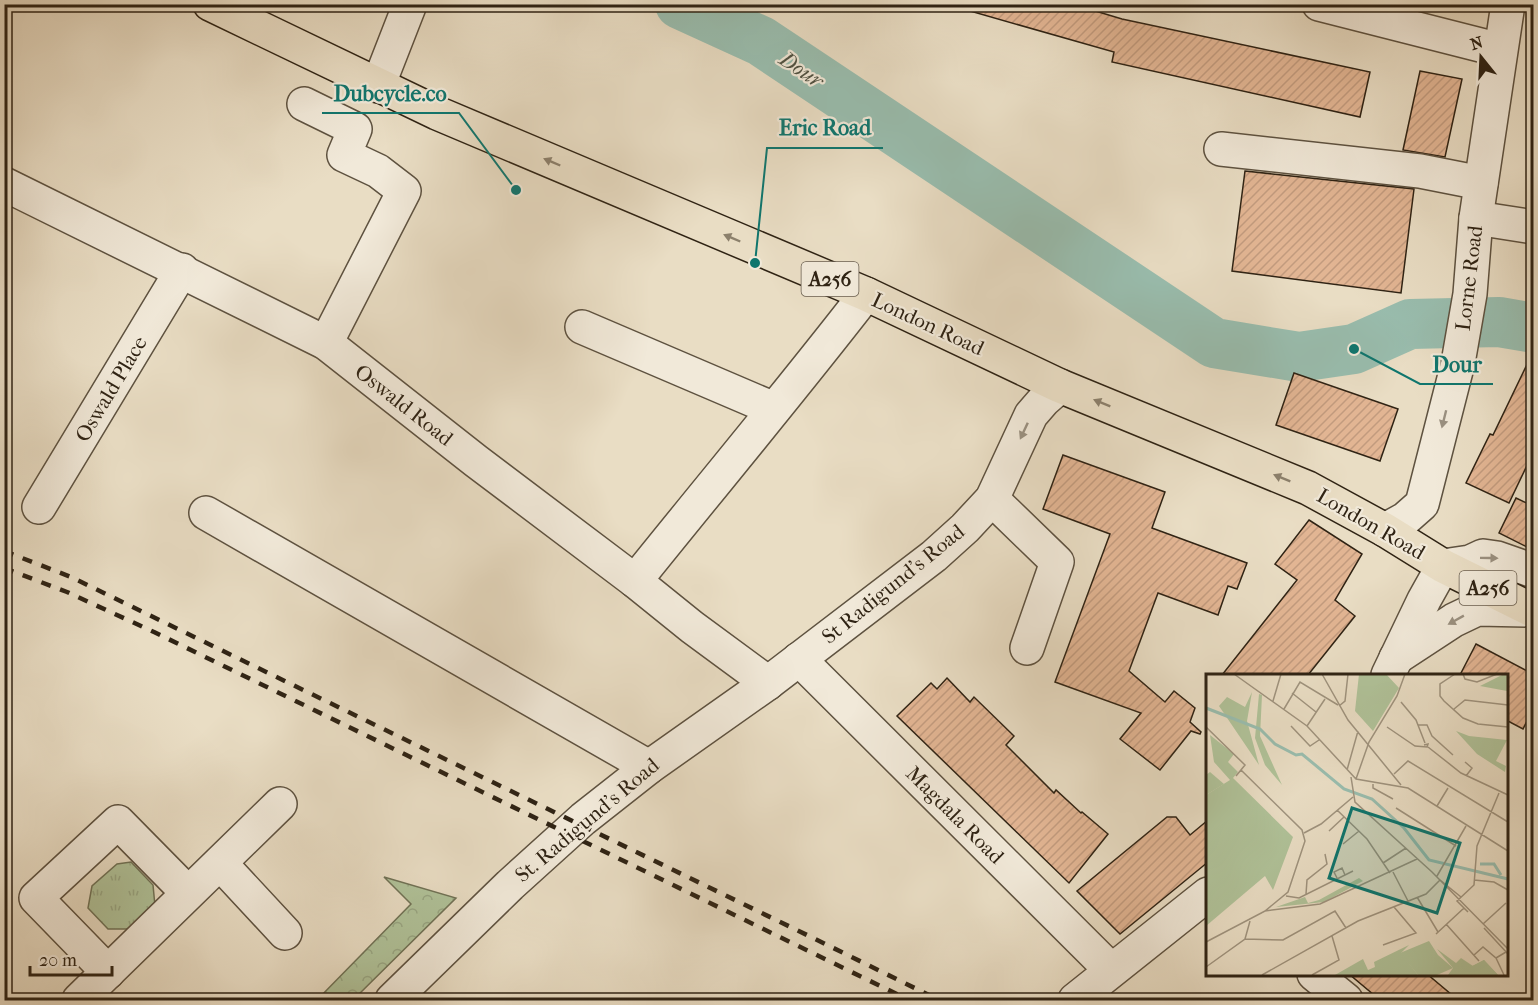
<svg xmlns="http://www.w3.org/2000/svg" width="1538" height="1005" font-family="'IM FELL French Canon',serif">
  <defs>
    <pattern id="forest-crowns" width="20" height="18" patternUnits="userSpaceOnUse" patternTransform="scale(1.5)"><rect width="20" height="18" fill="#b0c299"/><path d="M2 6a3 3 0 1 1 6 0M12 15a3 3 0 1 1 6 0" fill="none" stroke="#98a683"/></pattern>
    <pattern id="park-tufts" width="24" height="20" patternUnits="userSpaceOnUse" patternTransform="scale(1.5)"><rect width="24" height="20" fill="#b0c299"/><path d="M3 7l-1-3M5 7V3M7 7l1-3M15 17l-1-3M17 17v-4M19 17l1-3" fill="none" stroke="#98a683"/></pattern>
    <pattern id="building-hatch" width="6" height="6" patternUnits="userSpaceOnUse" patternTransform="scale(1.5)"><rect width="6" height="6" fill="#e2b593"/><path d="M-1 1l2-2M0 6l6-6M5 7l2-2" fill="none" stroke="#c29b7e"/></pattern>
  </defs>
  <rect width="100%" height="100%" fill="#e9ddc4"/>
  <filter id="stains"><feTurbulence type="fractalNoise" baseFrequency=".00333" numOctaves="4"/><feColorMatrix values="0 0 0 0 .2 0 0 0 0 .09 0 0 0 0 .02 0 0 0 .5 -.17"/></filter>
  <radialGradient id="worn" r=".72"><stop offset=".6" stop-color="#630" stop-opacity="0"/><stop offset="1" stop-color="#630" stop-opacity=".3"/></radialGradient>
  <path fill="url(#forest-crowns)" stroke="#707256" stroke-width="1.5" d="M384,877L456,898L353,1000H317L411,904Z"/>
  <path fill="url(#park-tufts)" stroke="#707256" stroke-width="1.5" d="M131,862L153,885L155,906L131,929H108L88,908L92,886L117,864Z"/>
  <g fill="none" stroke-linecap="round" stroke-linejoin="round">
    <path stroke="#99bdae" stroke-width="50" d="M680,4L761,41L1214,343L1299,357L1354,349L1410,324L1499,322L1534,328"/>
  </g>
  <g fill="url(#building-hatch)" stroke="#2f2314" stroke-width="1.5">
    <path d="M971,4H1072L1122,19L1370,72L1360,117L1112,62L1114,52L970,11Z"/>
    <path d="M1420,71L1462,79L1445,157L1403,150Z"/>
    <path d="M1245,171L1414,189L1401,293L1232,271Z"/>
    <path d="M1533,352V453L1509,503L1466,483L1490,434L1493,435Z"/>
    <path d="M1294,373L1398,409L1380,461L1276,425Z"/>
    <path d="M1063,455L1165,492L1152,528L1247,563L1237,589L1228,586L1218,615L1158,593L1129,671L1165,702L1174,691L1195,708L1190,722L1201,732L1200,734L1191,731L1160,770L1120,739L1141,713L1055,682L1110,534L1043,509Z"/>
    <path d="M1516,498L1533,506V550L1499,533Z"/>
    <path d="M1309,520L1362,554L1335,600L1355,616L1308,675H1222L1297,580L1275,564Z"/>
    <path d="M1476,644L1533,674V709L1523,729L1506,720V675H1460Z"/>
    <path d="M947,678L970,702L974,697L1014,736L1006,745L1054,793L1056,790L1081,813L1082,812L1108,834L1069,883L897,716L931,683L937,689Z"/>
    <path d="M1167,817H1176L1190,835L1208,820V862L1120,934L1077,891Z"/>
    <path d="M1349,974H1427L1458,1000H1380Z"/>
  </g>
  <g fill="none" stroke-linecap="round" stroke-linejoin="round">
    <defs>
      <g id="minor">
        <path d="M1319,4L1500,50"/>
        <path d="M378,86L410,4"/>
        <path d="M304,104L355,129L344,155L378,171L404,191L326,343"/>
        <path d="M1221,149L1420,171L1481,183"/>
        <path d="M4,184L326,343L476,461L635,581L692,627L768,683"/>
        <path d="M1476,218L1534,227"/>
        <path d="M582,327L774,409"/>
        <path d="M992,499L1057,562L1027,648"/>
        <path d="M39,507L182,270"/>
        <path d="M206,513L649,767"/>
        <path d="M1385,530L1405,519L1422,504L1458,363L1470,294L1476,218L1508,4"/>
        <path d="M635,581C712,485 791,391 866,294"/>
        <path d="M1396,658L1454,620L1477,609L1532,610"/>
        <path d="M799,659L1111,970"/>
        <path d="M1388,675L1424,600L1443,566L1470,562L1483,556L1497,558L1534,571"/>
        <path d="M220,863L285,933"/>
        <path d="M108,972L36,898L118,822L188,893"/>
        <path d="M1314,974L1346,1000"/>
        <path d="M79,1000L280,804"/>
        <path d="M392,1000L510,885L583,819L649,767L768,683L934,556L965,528L992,499L1031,415L1044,400L1060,386"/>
        <path d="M1075,1000L1208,894"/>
      </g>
      <path id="major" d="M210,4L437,113L866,294L1060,386L1308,488L1385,530L1443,566L1534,611"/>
    </defs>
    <use href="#minor" stroke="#5e5240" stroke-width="36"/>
    <use href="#major" stroke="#2f2314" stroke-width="36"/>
    <use href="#minor" stroke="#f1e9d9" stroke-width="33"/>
    <use href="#major" stroke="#e9ddc4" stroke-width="33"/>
    <g stroke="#2f2314" stroke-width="4.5" stroke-dasharray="10 10" stroke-linecap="butt">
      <path d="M4,551L71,577L809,936L939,1000"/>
      <path d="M4,568L67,592L154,632L909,1000"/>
    </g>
  </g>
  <defs><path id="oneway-solid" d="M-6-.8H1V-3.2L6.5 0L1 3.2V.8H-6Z" transform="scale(1.5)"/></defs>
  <g fill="#8c806c">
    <use href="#oneway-solid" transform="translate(552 162) rotate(-157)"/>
    <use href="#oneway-solid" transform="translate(732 238) rotate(-157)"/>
    <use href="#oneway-solid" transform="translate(1102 403) rotate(-158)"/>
    <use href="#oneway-solid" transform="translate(1282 478) rotate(-158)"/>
  </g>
  <g fill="#9a9080">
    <use href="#oneway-solid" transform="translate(1444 419) rotate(104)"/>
    <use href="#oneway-solid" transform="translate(1024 431) rotate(115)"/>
    <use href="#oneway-solid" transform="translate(1489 558) rotate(1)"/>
    <use href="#oneway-solid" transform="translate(1456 620) rotate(151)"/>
  </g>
  <g text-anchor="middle" stroke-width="4.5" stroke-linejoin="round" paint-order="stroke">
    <g fill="#f1e9d9" stroke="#695e4f" stroke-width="1.5">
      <rect x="801.5" y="262" width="57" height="34" rx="4.5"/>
      <rect x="1459.5" y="571" width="57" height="34" rx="4.5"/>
    </g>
    <g font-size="20" font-weight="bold" fill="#2f2314">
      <text x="830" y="286">A256</text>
      <text x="1488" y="595">A256</text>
    </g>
    <g font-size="21" fill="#2f2314" stroke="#f1e9d9">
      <text transform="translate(1469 278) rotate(-83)" y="7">Lorne Road</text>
      <text transform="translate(928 324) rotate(25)" y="7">London Road</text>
      <text transform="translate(111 389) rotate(-59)" y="7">Oswald Place</text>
      <text transform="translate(404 405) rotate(38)" y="7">Oswald Road</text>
      <text transform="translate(1371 524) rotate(30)" y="7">London Road</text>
      <text transform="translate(893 584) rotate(-39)" y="7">St Radigund's Road</text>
      <text transform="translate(955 815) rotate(45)" y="7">Magdala Road</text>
      <text transform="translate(587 820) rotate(-40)" y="7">St. Radigund's Road</text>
    </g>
    <g font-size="22" font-style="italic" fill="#4f5142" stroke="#f1e9d9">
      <text transform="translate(802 69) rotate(34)" y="8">Dour</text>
    </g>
  </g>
  <g transform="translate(1206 674)">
    <rect width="302" height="302" fill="#e9ddc4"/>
    <path d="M4,98L18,110L0,121V101Z" fill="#b0c299"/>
    <path d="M298,0H301V17L274,12ZM46,18L41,47L53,91L13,32L21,23L39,33ZM53,20L56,21L54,62L76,111L59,91L49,64ZM250,57L263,62L301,66L290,87L300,92L299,98L271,80ZM4,61L28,80L22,88L32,98L27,104L87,163L67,216L59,202L0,252V121L24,106L8,88ZM153,204L157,207L118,228L70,233L99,223L102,229L113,226ZM231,275L250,289L255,284L267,292L278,286L292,301H242L247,294Z" fill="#b0c299"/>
    <path d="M203,271L195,279L212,301H129L157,285L162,296L169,293L168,288ZM278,286L292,301H258L266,292Z" fill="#b0c299"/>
    <path d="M153,0H180L193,14L167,57L149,37ZM223,267L232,281L247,294L231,301H212L194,279Z" fill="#b0c299"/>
    <path fill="none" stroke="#99bdae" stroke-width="3" d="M0,34L54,55L69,70L90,81L96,80L138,115L166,125L198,154L223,186L302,205M274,190H288L295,201"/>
    <path fill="none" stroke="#9f937e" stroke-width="1.5" d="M28,0L101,52L150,105L202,114L302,177M116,0L142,46L195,111M249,0L234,10V22L238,27L257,44L272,50L302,53M257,0L259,5L271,8L291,0M86,19L110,38M67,27L75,0M195,28L210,46L219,69M133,32L139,27L142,0M78,35L94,8L132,31M248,35L259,26L302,31M212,51H221L226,62L247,81M85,52L104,72L113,66M101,52L119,25M0,53L39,91L30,102M181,53L209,72L221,73L222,70L218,71M222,73L255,99L302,121M259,88L266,94L260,102M35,96L96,156L99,167L82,218L59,237M141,96L152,57M188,100L202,87L302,148M145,103L149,128L226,198L302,275M150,105L163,68L191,22L199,0M167,110V114L187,125M231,132L242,114M190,134L250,172M131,136L161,165L184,199M123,157L138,143M98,159L115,150L147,123M137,170L153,157M177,189L200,174M187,198L202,227M231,202L260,152M131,204L128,198L136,194L139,201M268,206L288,208L302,216M100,220L101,206L121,190L119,180M80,222L93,224L147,197M211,223L232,258M262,238L251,227L268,211L271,172L293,119M240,250L273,287M277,250L300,229M278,254L302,280M230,260L258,234M39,265L77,266L129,237L140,254M0,268L59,237L114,230L211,185M177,271L210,259L188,233M268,281L277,273L290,284L300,278M290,284L298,301M0,293L39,265L44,247M56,301L152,247L220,220L234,206L255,223M106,301L133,286L126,262"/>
    <path fill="#0f766e" fill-opacity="0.15" stroke="#0f766e" stroke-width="3" d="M146,134L254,169L231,239L123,204Z"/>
    <rect width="302" height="302" fill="none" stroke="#2f2314" stroke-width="3"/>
  </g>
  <path fill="none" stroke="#0f766e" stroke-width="2" d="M516 190L459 113H322M755 263L767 148H883M1354 349L1420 384H1493"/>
  <g fill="#0f766e" stroke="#f1e9d9" stroke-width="2">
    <circle cx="516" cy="190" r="6"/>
    <circle cx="755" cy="263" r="6"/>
    <circle cx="1354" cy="349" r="6"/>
  </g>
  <g font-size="22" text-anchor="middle" font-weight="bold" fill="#0f766e" stroke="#f1e9d9" stroke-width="4.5" stroke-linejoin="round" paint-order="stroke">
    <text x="390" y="101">Dubcycle.co</text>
    <text x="825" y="135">Eric Road</text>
    <text x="1457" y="372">Dour</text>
  </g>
  <rect width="1538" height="1005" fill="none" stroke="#e9ddc4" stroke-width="24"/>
  <rect x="6" y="6" width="1526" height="993" fill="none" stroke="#2f2314" stroke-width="3"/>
  <rect x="12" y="12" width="1514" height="981" fill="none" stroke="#2f2314" stroke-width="1.5"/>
  <g transform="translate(1481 57) rotate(342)" stroke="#f1e9d9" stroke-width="4.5" paint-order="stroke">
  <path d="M0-4.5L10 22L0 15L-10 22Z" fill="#2f2314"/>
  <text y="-9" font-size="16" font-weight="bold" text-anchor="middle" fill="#2f2314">N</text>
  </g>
  <path d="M30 966v9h82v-9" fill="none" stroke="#2f2314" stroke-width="3"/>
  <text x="39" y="966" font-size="18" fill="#2f2314" stroke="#f1e9d9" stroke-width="4.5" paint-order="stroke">20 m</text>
  <rect width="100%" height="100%" filter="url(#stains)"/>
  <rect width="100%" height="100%" fill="url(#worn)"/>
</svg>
